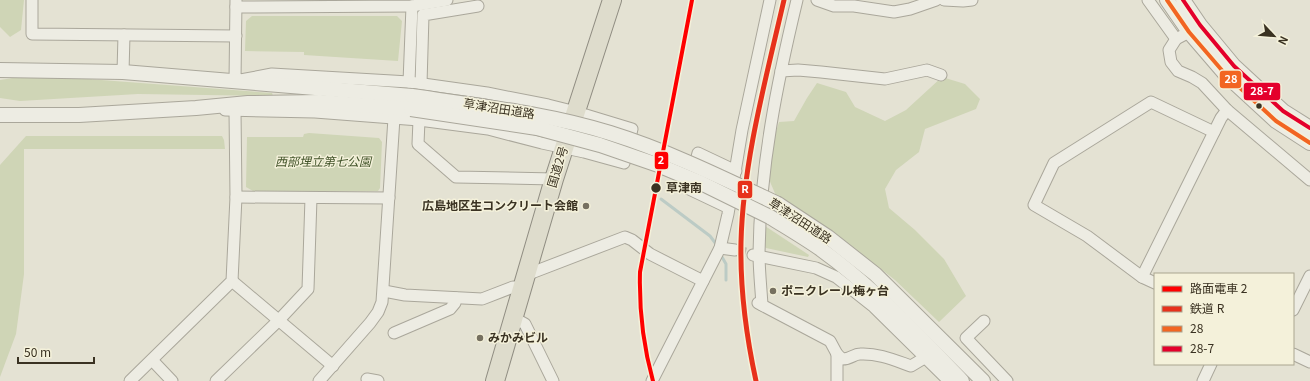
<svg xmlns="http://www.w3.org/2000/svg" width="1310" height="381" font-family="Georgia,'Noto Sans JP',serif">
  <rect width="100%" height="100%" fill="#e4e2d3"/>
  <g fill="#cfd5b6">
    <path d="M0,0H24L21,30L10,37L0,27Z"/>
    <path d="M252,16H397L402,21L398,61L304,55V52L245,51L246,21Z"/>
    <path d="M19,77L75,78L272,93L273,96L138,94L20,101L0,98V80Z"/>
    <path d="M942,77L965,84L980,99L976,109L925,129L919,152L896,170L885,189L889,208L915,230L944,259L966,296L939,322L895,280L834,232L777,198L768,177L772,144L779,122L794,121L807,98L817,83L846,92L855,107L885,121L906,110Z"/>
    <path d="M309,133L379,138L382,142L380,188L378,191H253L246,187L247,137H303L304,134Z"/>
    <path d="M26,136H222L224,140L225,149H24V274L16,334L0,377V165Z"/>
    <path d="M765,226L809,255L808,257L766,248L764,245Z"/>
  </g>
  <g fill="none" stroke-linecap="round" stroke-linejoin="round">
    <g stroke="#bccbc5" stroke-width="3">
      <path d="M661,199L710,236L716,244"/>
      <path d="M722,257L726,264V280"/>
    </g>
    <path stroke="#c2bfb0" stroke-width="11" stroke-dasharray="11 5.5" stroke-linecap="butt" d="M735,250L752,255"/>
    <defs>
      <g id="minor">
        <path d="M32,0V34L236,36"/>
        <path d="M817,0L834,6H854L894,12L910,9L936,0"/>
        <path d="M944,0L963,1L972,0"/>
        <path d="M1148,0L1176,39"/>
        <path d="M236,7L412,6L447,0"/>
        <path d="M1195,29L1176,39L1169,50L1171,62L1178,71L1192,77L1202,83L1227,110L1310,180"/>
        <path d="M781,71L798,70L821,72L885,79L927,70L941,75"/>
        <path d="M123,72L124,35"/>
        <path d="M409,82L412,6"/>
        <path d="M421,84L423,15L478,6"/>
        <path d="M225,110L315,112L419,120L488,129L542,143L584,152L624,163L632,129L576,112L548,105L487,93L409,82L272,74L235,81L236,0"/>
        <path d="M419,120L418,144L456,177L554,179"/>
        <path d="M236,197L389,198"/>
        <path d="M729,208L689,189L698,153L736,171"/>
        <path d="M720,248L735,250"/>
        <path d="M753,255L816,268L836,277L874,307L949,381"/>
        <path d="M526,275L625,237L632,240L650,254L703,281"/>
        <path d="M1142,277L1221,118L1227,110"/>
        <path d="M232,281L333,366"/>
        <path d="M1155,283L1142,277L1087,236L1034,205L1054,163L1151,102L1214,132"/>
        <path d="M384,291L405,295L482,299L513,287H522"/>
        <path d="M758,303L830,341L837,354L842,359C852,359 853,354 860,354C878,353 894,360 911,366L926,357"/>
        <path d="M762,305C761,288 759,270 759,253C760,167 777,83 797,0"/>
        <path d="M1293,310L1310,276"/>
        <path d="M514,318L525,324L553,381"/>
        <path d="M984,321L966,338L1007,381"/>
        <path d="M394,333L450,309L455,303L456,298"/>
        <path d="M837,354V381"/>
        <path d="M1293,354L1310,362"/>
        <path d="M152,360L172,381"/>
        <path d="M367,379L378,381"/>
        <path d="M130,381L232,281L236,197L235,111"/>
        <path d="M216,381L279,320L308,289L311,198"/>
        <path d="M319,381L370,323L378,312L382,302L394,118"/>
        <path d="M652,381L720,248L728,214L742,130L770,0"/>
        <path d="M1203,381L1211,364"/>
      </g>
      <g id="tertiary">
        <path d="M1167,0L1189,32L1226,75L1276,121L1310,143"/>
        <path d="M1183,0L1200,25L1234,66L1283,111L1310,128"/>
        <path d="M0,70L123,72L412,96"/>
        <path d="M0,115H79L196,108L248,103L320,102L411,109"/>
        <path d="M778,204L828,237L875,274L983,381"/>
        <path d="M770,217C786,227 803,237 819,248C872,286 917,334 962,381"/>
      </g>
      <path id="trunk" d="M495,381L554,179L612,0"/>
    </defs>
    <use href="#minor" stroke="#aaa79b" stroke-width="13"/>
    <use href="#tertiary" stroke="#aaa79b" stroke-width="16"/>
    <use href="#trunk" stroke="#908d82" stroke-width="20"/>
    <use href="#minor" stroke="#edece3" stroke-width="11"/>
    <use href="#tertiary" stroke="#edece3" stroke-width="14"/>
    <use href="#trunk" stroke="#dedccc" stroke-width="18"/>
    <defs>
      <g id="tertiary-bridge">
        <path d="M412,96C478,106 546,113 610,133C668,151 723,178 778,204"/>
        <path d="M411,109L537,128L600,145L658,165L701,183L770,217"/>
      </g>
    </defs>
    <use href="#tertiary-bridge" stroke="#aaa79b" stroke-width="16" stroke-linecap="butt"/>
    <use href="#tertiary-bridge" stroke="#edece3" stroke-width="14"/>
    <defs>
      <path id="bus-1" d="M1167,0L1189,32L1226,75L1276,121L1310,143"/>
      <path id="bus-2" d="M1183,0L1200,25L1234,66L1283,111L1310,128"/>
    </defs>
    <use href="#bus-1" stroke="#f4f1da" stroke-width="7"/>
    <use href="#bus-2" stroke="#f4f1da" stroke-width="7"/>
    <use href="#bus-1" stroke="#f26522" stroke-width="4"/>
    <use href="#bus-2" stroke="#e4002b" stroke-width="4"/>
    <defs>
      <path id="rail-1" d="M756,381C746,335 740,289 741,242C743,162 766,78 784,0"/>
    </defs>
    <use href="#rail-1" stroke="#f4f1da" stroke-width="8"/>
    <use href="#rail-1" stroke="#e7311b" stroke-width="5"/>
    <defs>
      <path id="tram-1" d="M653,381C643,345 639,309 640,272L692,0"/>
    </defs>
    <use href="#tram-1" stroke="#f4f1da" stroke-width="7"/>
    <use href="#tram-1" stroke="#f00" stroke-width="4"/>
  </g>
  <g fill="#3a3222" stroke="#f4f1da" stroke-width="1.5">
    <circle cx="1259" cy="106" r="3.5"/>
    <circle cx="656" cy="188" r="5.5"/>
  </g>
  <g fill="#767060" stroke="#f4f1da" stroke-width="1.5">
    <circle cx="586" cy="206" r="4"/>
    <circle cx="773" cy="291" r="4"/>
    <circle cx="480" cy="338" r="4"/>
  </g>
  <g text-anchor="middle" stroke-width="3" stroke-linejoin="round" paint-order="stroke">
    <g font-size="12" fill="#3a3222" stroke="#f4f1da">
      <text transform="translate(499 109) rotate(9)" y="4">草津沼田道路</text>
      <text transform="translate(558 167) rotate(-73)" y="4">国道2号</text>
      <text transform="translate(800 221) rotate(33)" y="4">草津沼田道路</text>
    </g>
    <g font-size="12" font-style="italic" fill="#43552b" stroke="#f4f1da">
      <text x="323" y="166">西部埋立第七公園</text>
    </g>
    <g font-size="12" font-weight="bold" fill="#3a3222" stroke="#f4f1da" text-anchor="start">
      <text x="666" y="192">草津南</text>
    </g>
    <g font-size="12" font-weight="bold" fill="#3a3222" stroke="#f4f1da" text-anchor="start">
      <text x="578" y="210" text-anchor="end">広島地区生コンクリート会館</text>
      <text x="781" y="295">ポニクレール梅ヶ台</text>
      <text x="488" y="342">みかみビル</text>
    </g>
  </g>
  <g stroke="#f4f1da" stroke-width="1.5">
    <rect x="1219" y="70" width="23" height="19" rx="4" fill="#f26522"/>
    <rect x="1243" y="82" width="38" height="19" rx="4" fill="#e4002b"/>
    <rect x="654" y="151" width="15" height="19" rx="4" fill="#f00"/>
    <rect x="737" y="180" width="16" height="19" rx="4" fill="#e7311b"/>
  </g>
  <g font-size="11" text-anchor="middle" font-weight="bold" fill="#fff">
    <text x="1231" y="83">28</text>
    <text x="1262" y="95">28-7</text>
    <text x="661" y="164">2</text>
    <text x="745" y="193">R</text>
  </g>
  <rect x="1154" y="273" width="140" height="92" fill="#f4f1da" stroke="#aaa590"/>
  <rect x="1162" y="286" width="20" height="6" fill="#ff0000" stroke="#aaa590"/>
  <text x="1190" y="293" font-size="12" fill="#3a3222">路面電車 2</text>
  <rect x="1162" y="306" width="20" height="6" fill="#e7311b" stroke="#aaa590"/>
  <text x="1190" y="313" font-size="12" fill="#3a3222">鉄道 R</text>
  <rect x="1162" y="326" width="20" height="6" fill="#f26522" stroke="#aaa590"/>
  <text x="1190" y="333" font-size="12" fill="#3a3222">28</text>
  <rect x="1162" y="346" width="20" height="6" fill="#e4002b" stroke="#aaa590"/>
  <text x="1190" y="353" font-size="12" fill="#3a3222">28-7</text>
  <g transform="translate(1274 36) rotate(116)" stroke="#f4f1da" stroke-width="3" paint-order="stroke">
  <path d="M0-3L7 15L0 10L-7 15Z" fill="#3a3222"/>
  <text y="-6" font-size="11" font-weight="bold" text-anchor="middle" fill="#3a3222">N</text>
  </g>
  <path d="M18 357v6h76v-6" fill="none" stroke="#3a3222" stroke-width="2"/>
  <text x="24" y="357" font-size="12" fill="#3a3222" stroke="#f4f1da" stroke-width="3" paint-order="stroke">50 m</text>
</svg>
